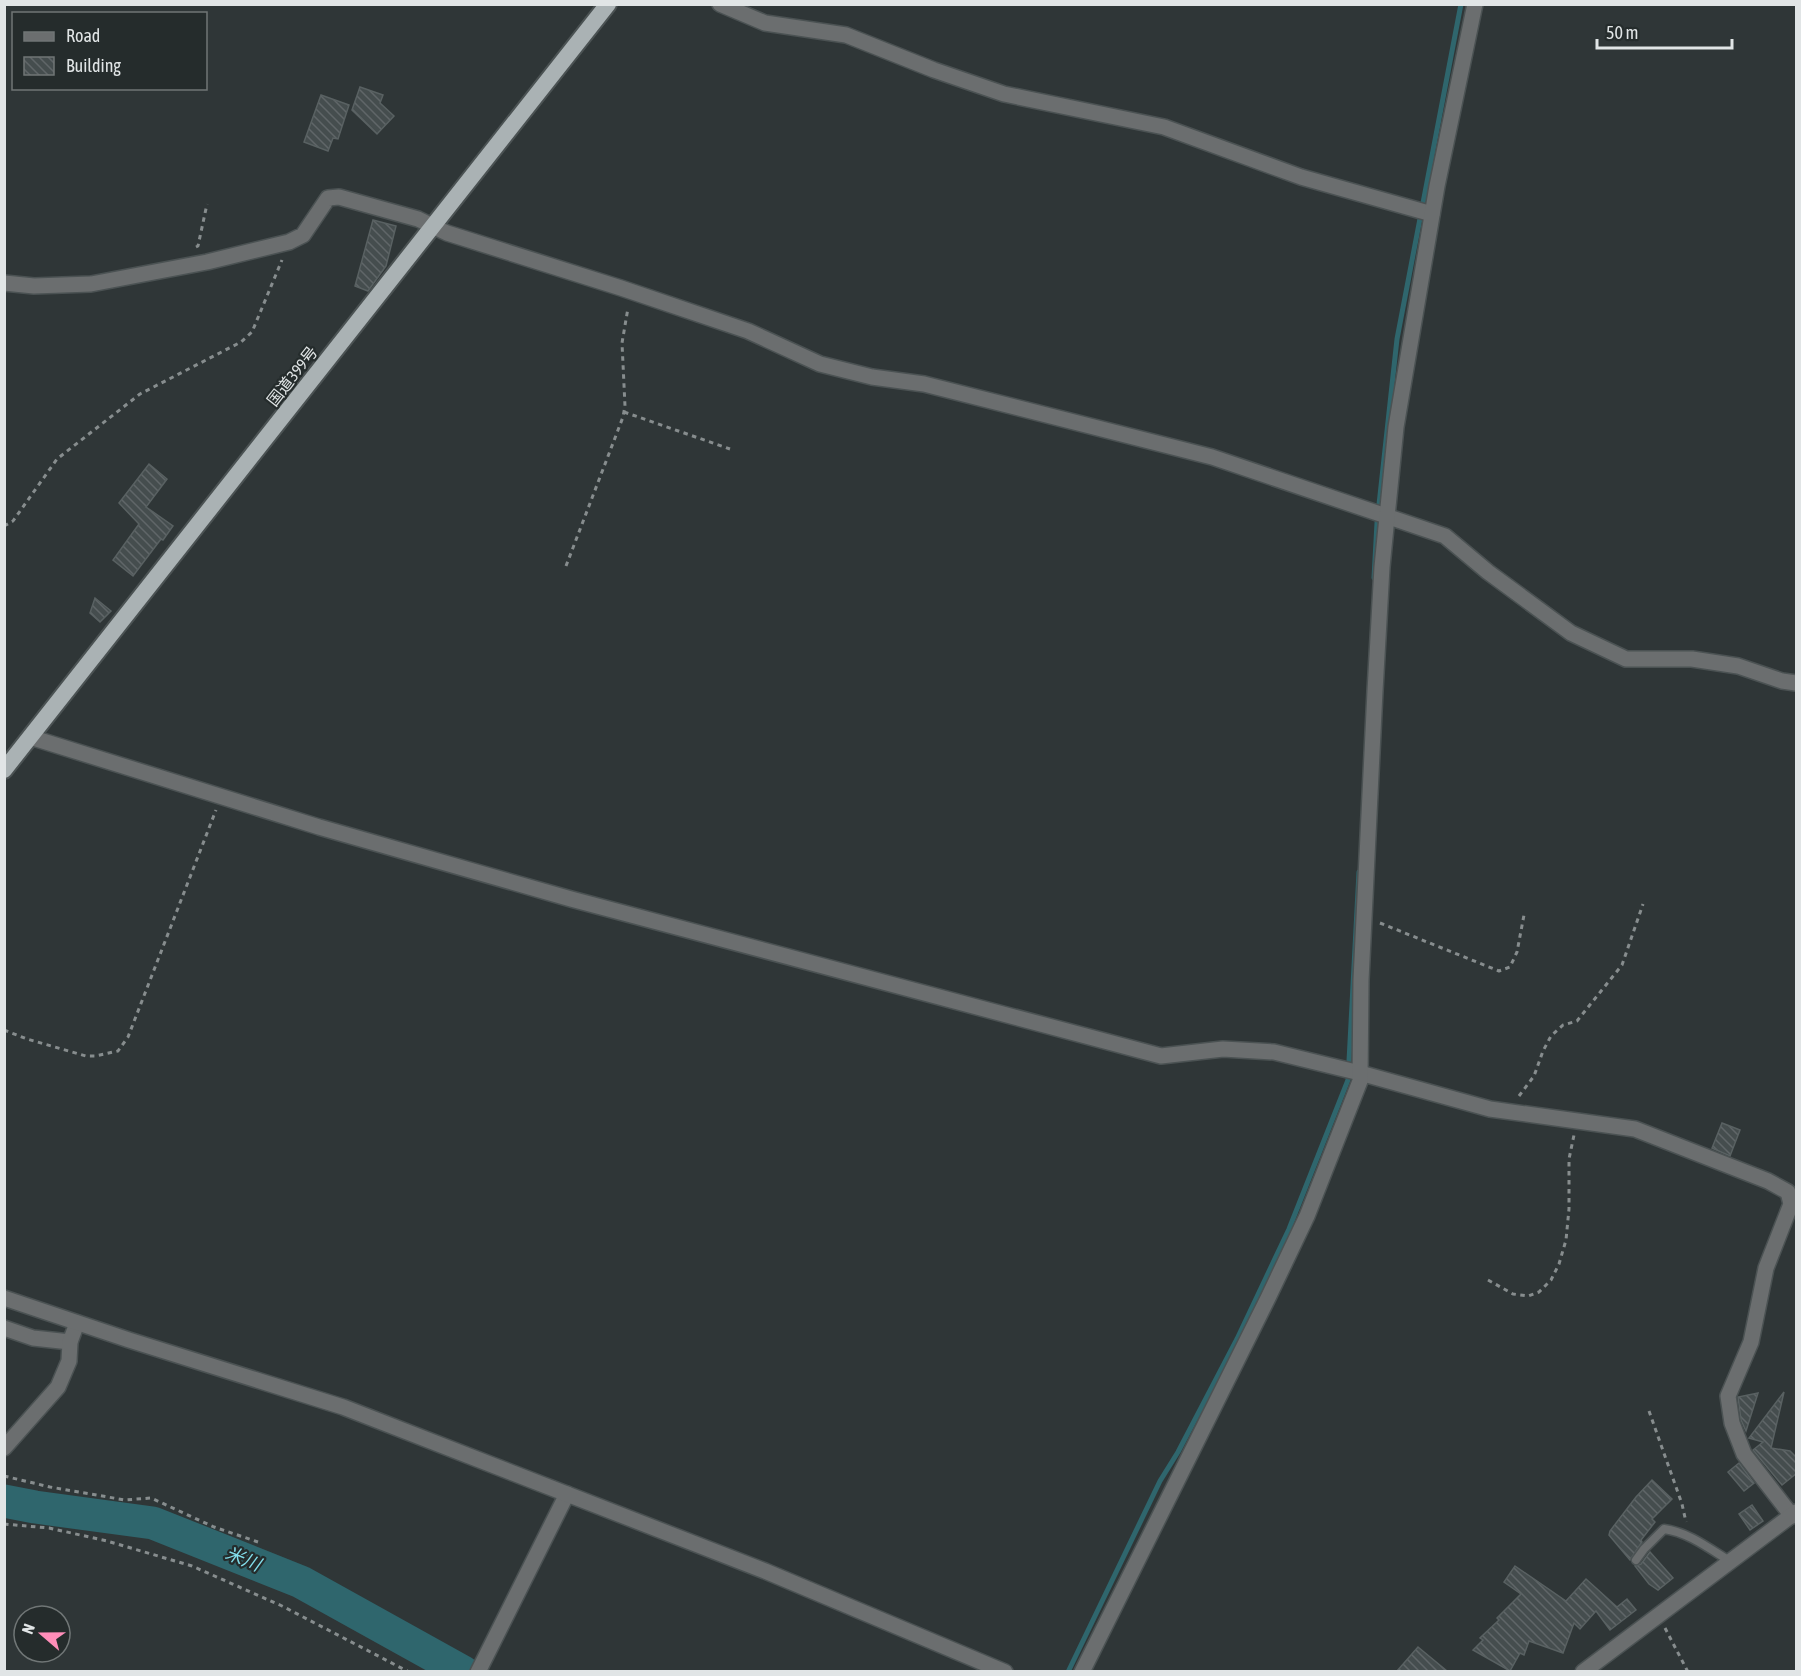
<svg xmlns="http://www.w3.org/2000/svg" width="1801" height="1676" font-family="'Asap Condensed','Noto Sans JP',sans-serif">
  <defs>
    <pattern id="building-back-hatch" width="6" height="6" patternUnits="userSpaceOnUse" patternTransform="scale(1.5)"><rect width="6" height="6" fill="#454d4e"/><path d="M-1 5l2 2M0 0l6 6M5-1l2 2" fill="none" stroke="#606668"/></pattern>
  </defs>
  <rect width="100%" height="100%" fill="#2f3637"/>
  <g fill="none" stroke-linecap="round" stroke-linejoin="round">
    <g stroke="#2f666d" stroke-width="5">
      <path d="M1374,578L1377,523L1397,339L1461,4"/>
      <path d="M1068,1672L1160,1481L1178,1452L1237,1339L1289,1229L1348,1080L1359,872"/>
    </g>
    <path stroke="#2f666d" stroke-width="33" d="M4,1501L35,1507L153,1523L301,1582L463,1672"/>
  </g>
  <g fill="url(#building-back-hatch)" stroke="#596162" stroke-width="1.5">
    <path d="M360,87L383,95L380,103L394,116L377,134L352,110Z"/>
    <path d="M321,95L349,105L338,139L333,138L328,151L304,142Z"/>
    <path d="M373,220L396,226L386,266L368,291L355,286Z"/>
    <path d="M149,464L167,479L146,507L173,526L163,540L161,539L133,576L113,560L139,524L119,503Z"/>
    <path d="M95,598L111,611L100,622L90,613Z"/>
    <path d="M1722,1123L1740,1130L1730,1156L1712,1148Z"/>
    <path d="M1784,1392L1771,1448L1790,1451L1797,1458V1473L1782,1485L1753,1450L1763,1442L1749,1438Z"/>
    <path d="M1758,1393L1746,1431L1741,1420L1738,1397Z"/>
    <path d="M1739,1463L1754,1483L1744,1491L1728,1472Z"/>
    <path d="M1652,1480L1672,1499L1652,1519L1655,1522L1641,1540L1642,1542L1630,1560L1609,1535L1610,1531L1636,1497Z"/>
    <path d="M1752,1505L1763,1521L1750,1530L1739,1514Z"/>
    <path d="M1650,1552L1673,1578L1658,1590L1649,1584L1635,1566L1641,1564Z"/>
    <path d="M1515,1566L1566,1601L1586,1579L1617,1607L1627,1599L1636,1610L1610,1630L1596,1611L1580,1629L1574,1623L1563,1653L1529,1641L1524,1655L1520,1653L1510,1671L1473,1650L1483,1640L1480,1638L1499,1620L1497,1618L1521,1594L1504,1582Z"/>
    <path d="M1418,1647L1447,1671H1397Z"/>
  </g>
  <g fill="none" stroke-linecap="round" stroke-linejoin="round">
    <defs>
      <path id="service" d="M1636,1560L1644,1549L1664,1529C1688,1532 1710,1549 1731,1562"/>
      <g id="minor">
        <path d="M720,4L765,23L846,35L934,70L1004,94L1164,127L1301,177L1432,214"/>
        <path d="M4,283L34,286L91,284L207,262L289,242L303,235L328,198L339,197L418,219L447,233L621,288L748,331L820,364L872,377L924,384L1212,457L1445,536L1488,572L1571,633L1626,659H1692L1738,666L1782,681L1796,683"/>
        <path d="M30,737L319,827L571,899L1161,1056L1223,1049L1274,1052L1360,1073L1490,1109L1635,1129L1768,1181L1788,1192L1791,1204L1766,1268L1751,1342L1728,1396L1732,1423L1744,1454L1792,1516"/>
        <path d="M4,1328L33,1338L70,1342"/>
        <path d="M4,1448L58,1387L69,1361L70,1342L77,1323"/>
        <path d="M478,1672L567,1494"/>
        <path d="M1082,1672L1268,1298L1307,1216L1360,1081L1361,980L1375,691L1382,567L1396,427L1437,186L1475,4"/>
        <path d="M1583,1672L1796,1512"/>
      </g>
      <path id="tertiary" d="M4,1298L129,1340L343,1407L765,1571L1005,1672"/>
      <path id="trunk" d="M4,770L608,4"/>
    </defs>
    <use href="#service" stroke="#4b5253" stroke-width="11"/>
    <use href="#minor" stroke="#4b5253" stroke-width="18"/>
    <use href="#tertiary" stroke="#4b5253" stroke-width="18"/>
    <use href="#trunk" stroke="#4b5253" stroke-width="20"/>
    <g stroke="#878d8e" stroke-width="3" stroke-dasharray="4.5 4.5" stroke-linecap="butt">
      <path d="M196,247L198,246L207,204"/>
      <path d="M624,412L730,449"/>
      <path d="M4,526L13,521L57,459L140,394L241,342L252,332L282,260"/>
      <path d="M566,566L623,417L625,406L622,343L628,308"/>
      <path d="M1380,923L1499,971L1510,967L1517,952L1524,915"/>
      <path d="M4,1030L27,1039L86,1056H95L118,1051L128,1037L216,810"/>
      <path d="M1519,1096L1534,1076L1543,1051L1551,1036L1563,1025L1577,1021L1622,965L1643,904"/>
      <path d="M1488,1280L1513,1294L1528,1296L1539,1292L1551,1280L1559,1264L1566,1240L1569,1209V1159L1574,1135"/>
      <path d="M1649,1411L1682,1504L1686,1522"/>
      <path d="M4,1476L50,1487L125,1500L151,1498L214,1527L258,1542"/>
      <path d="M4,1524L49,1528L107,1541L192,1566L282,1606L409,1672"/>
      <path d="M1665,1628L1688,1672"/>
    </g>
    <use href="#service" stroke="#6b6e6f" stroke-width="8"/>
    <use href="#minor" stroke="#6b6e6f" stroke-width="15"/>
    <use href="#tertiary" stroke="#6b6e6f" stroke-width="15"/>
    <use href="#trunk" stroke="#aab2b4" stroke-width="16"/>
  </g>
  <g text-anchor="middle" stroke-width="4.5" stroke-linejoin="round" paint-order="stroke">
    <g font-size="16" fill="#e1e5e6" stroke="#252c2c">
      <text transform="translate(292 376) rotate(-52)" y="6">国道399号</text>
    </g>
    <g font-size="18" font-style="italic" fill="#82ddea" stroke="#252c2c">
      <text transform="translate(243 1559) rotate(22)" y="6">米川</text>
    </g>
  </g>
  <rect width="1801" height="1676" fill="none" stroke="#e1e5e6" stroke-width="12"/>
  <rect x="12" y="12" width="195" height="78" fill="#252c2c" stroke="#707676" stroke-width="1.5"/>
  <rect x="24" y="32" width="30" height="9" fill="#6b6e6f" stroke="#707676" stroke-width="1.5"/>
  <text x="66" y="42" font-size="18" fill="#e1e5e6">Road</text>
  <rect x="24" y="57" width="30" height="18" fill="url(#building-back-hatch)" stroke="#707676" stroke-width="1.5"/>
  <text x="66" y="72" font-size="18" fill="#e1e5e6">Building</text>
  <g transform="translate(42 1634) rotate(290)"><circle r="28" fill="#252c2c" stroke="#707676" stroke-width="1.5"/>
  <path d="M0-4.5L10 22L0 15L-10 22Z" fill="#ff8eb9"/>
  <text y="-9" font-size="16" font-weight="bold" text-anchor="middle" fill="#e1e5e6">N</text>
  </g>
  <path d="M1597 39v9h135v-9" fill="none" stroke="#e1e5e6" stroke-width="3"/>
  <text x="1606" y="39" font-size="18" fill="#e1e5e6" stroke="#252c2c" stroke-width="4.5" paint-order="stroke">50 m</text>
</svg>
